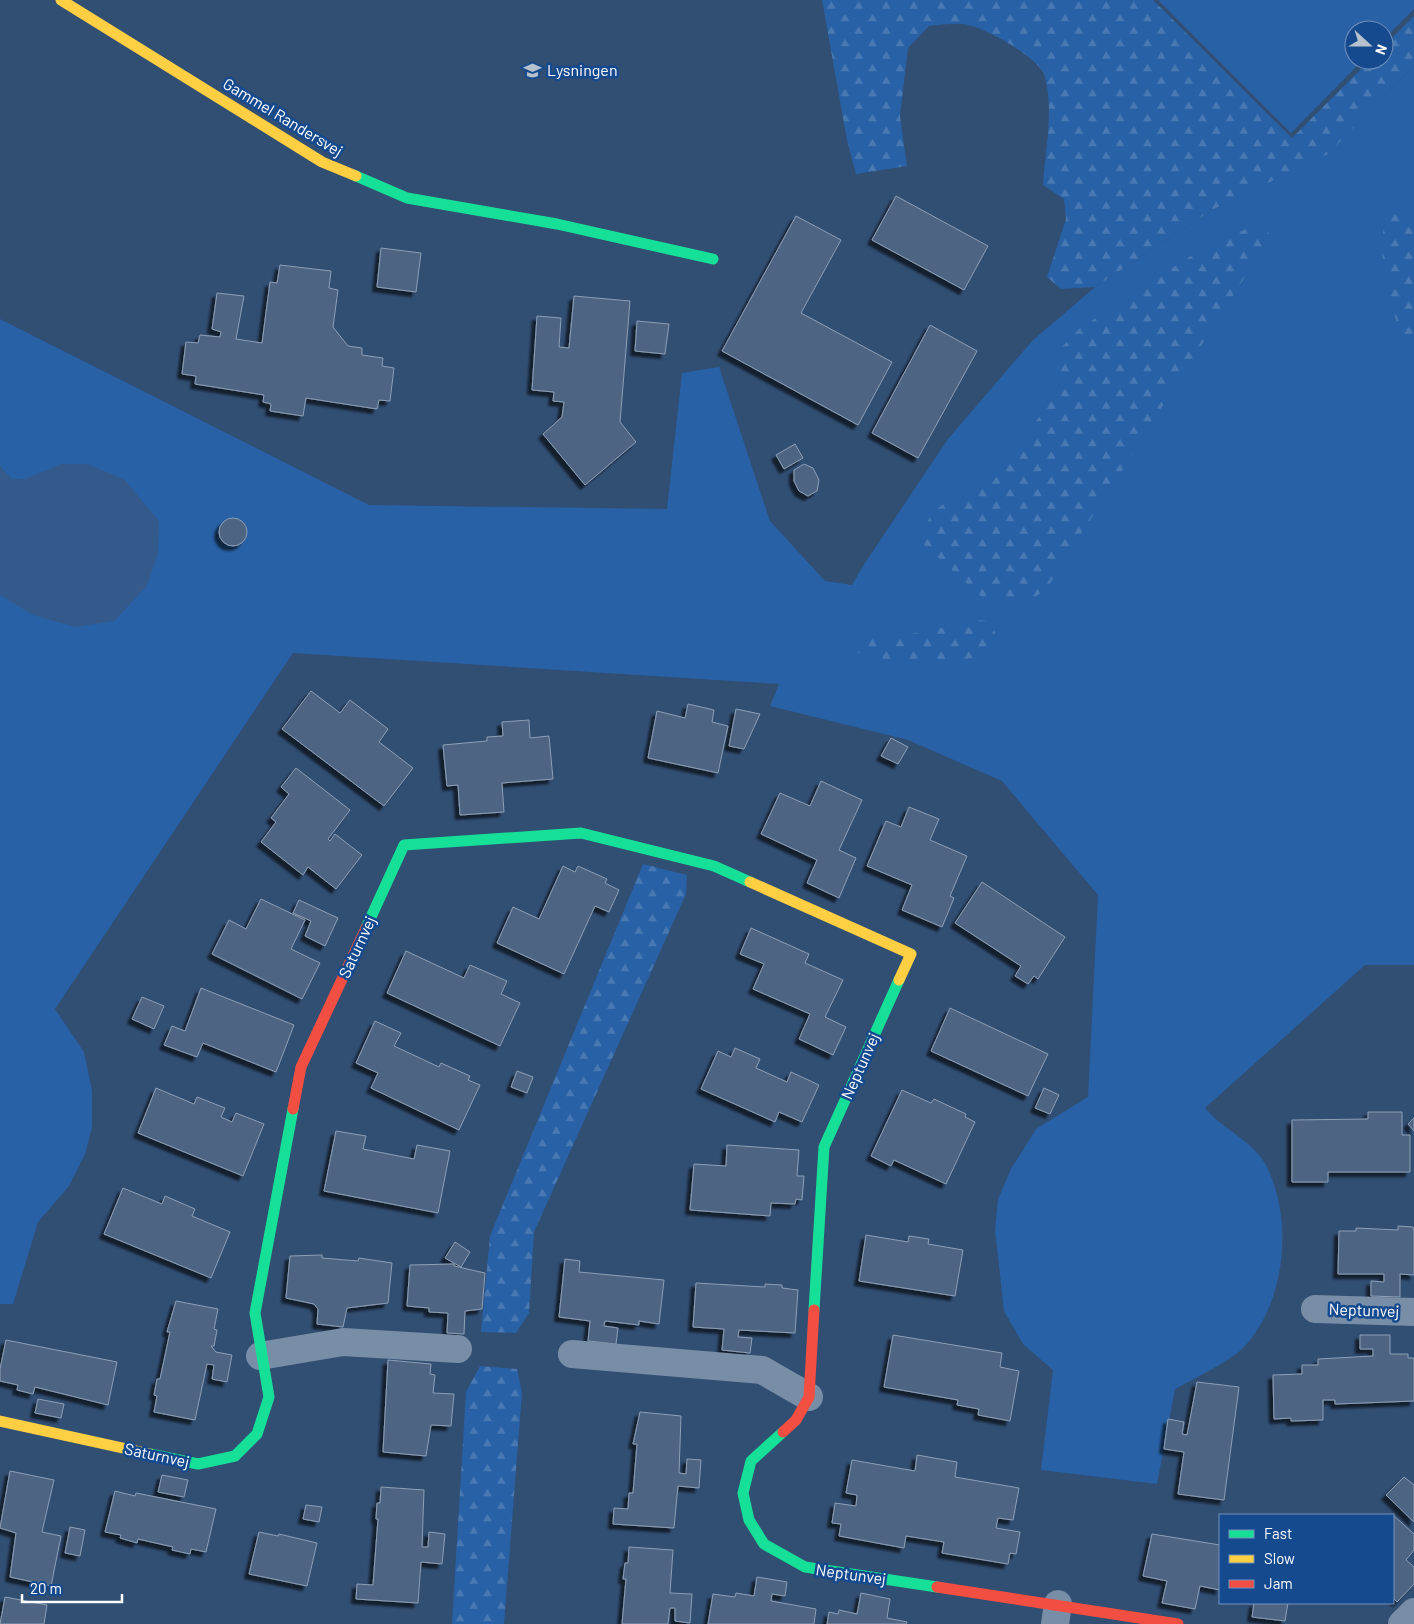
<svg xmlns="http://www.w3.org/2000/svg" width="1414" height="1624" font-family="Barlow,sans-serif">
  <defs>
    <pattern id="forest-firs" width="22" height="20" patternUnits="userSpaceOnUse" patternTransform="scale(1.25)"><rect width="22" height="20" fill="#2861a6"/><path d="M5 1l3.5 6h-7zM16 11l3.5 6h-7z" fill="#4879b3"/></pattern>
    <filter id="shadow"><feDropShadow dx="-4.5" dy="4.5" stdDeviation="1" flood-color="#0009"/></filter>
  </defs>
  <rect width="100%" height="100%" fill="#314e73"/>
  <g fill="#2861a6">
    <path d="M1158,0H1414V9L1384,39V30H1354V60H1363L1291,133Z"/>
    <path d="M1414,66V965H1365L1205,1108C1222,1129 1252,1140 1266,1165C1294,1220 1286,1303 1243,1348C1230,1361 1192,1380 1175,1389L1157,1484L1041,1470L1053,1370L1023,1344L1004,1311L995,1230L998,1199L1011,1169L1036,1129L1088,1097L1098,895L1002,781L908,740L770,706L779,684L293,653L55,1009L84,1052L92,1091V1128L85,1154L69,1186L38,1222L13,1304H0V319L369,505L667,509L682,373L719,367L770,521L825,581L852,585L863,566L948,439L1032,341L1095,287L1212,210L1328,153Z"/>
  </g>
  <g fill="url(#forest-firs)">
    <path d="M822,0H1153L1292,138L1370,60H1384V46L1414,16V66L1328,154L1212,210L1095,287L1061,289L1047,277L1066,219L1064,199L1043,185C1045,151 1054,111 1045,77C1041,58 983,26 963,24C952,23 940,25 929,26L908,48L900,116L907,166L856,174L847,140Z"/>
    <path d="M1388,211L1414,217V354C1389,321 1373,250 1388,211Z"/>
    <path d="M1256,225L1269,233V239L1047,588L1030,601L985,600L921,542C931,491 961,506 992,481C999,476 1004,466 1009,460C1029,434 1046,407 1061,378L1055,354L1079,329L1123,300L1209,244Z"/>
    <path d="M978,620L986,621L995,632L998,645L993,654C949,663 892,673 851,649L855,637L901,636Z"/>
    <path d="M643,864L687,875L686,894L534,1232L529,1313L516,1333L481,1332L490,1236Z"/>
    <path d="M480,1366L517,1369L522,1393L504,1624H452L466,1392Z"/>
  </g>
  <path fill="#335a8b" d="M61,464H88L125,480L159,521L158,553L147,586L114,621L75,627L33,615L0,595V466L12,479H25Z"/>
  <g fill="#4e6583" stroke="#8d9fb5" filter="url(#shadow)">
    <path d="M896,196L988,246L964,290L872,240Z"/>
    <path d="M796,216L841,240L801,313L892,362L858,425L722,351Z"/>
    <path d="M381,248L421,253L416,292L377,287Z"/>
    <path d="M280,265L331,271L329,288L338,290L333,327L348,346L362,348V355L383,358L382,366L394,368L390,401L379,400L377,409L306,398L303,416L270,411L271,404L263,402L264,395L195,384L196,376L182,374L186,342L198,343L200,335L220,337L221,332L212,329L217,293L244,296L236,339L262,343L270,282L277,283Z"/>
    <path d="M574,296L630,301L620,422L636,442L585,485L543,434L562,417L564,402L553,401L554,392L532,390L537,316L561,318L559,347L569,348Z"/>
    <path d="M637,321L669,324L665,354L635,351Z"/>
    <path d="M930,325L977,351L918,458L872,433Z"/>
    <path d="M795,444L803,458L784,469L776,455Z"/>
    <path d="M804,464L813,468L819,480L817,491L808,496L799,491L794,481V470Z"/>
    <circle cx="233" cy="532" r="14"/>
    <path d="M311,691L340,713L350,700L388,729L379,742L413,768L384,806L282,729Z"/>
    <path d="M688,704L714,710L712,722L728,726L718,773L648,758L657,711L685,718Z"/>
    <path d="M736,709L760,714L744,749L729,746Z"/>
    <path d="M529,720L530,738L549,736L553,779L502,783L504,812L460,815L458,785L447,786L443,745L487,741V737L503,736L502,722Z"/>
    <path d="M891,738L908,747L898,764L881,756Z"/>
    <path d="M296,768L350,810L328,839L330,841L335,834L362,855L336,889L308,867L303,875L261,842L276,822L271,818L289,794L281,787Z"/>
    <path d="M821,781L862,800L839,850L856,858L839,898L807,883L817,860L761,834L780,793L810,806Z"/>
    <path d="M909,807L939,819L930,840L967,856L950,896L954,898L942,927L902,910L912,885L867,866L886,821L901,827Z"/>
    <path d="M563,866L575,872L578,866L607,879L605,883L619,890L609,912L595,906L564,974L497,943L513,907L539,919Z"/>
    <path d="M982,882L1065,937L1038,979L1034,976L1028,984L1015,976L1021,966L955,923Z"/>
    <path d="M261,899L305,920L291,949L320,963L302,999L212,954L229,920L246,929Z"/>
    <path d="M299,900L338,918L325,946L305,936L311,921L293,913Z"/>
    <path d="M751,928L809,954L805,963L843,980L825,1017L846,1027L833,1055L799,1039L810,1014L753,989L764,964L740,954Z"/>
    <path d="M406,951L464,978L470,965L507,981L501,994L520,1003L500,1046L387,993Z"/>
    <path d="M201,988L294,1025L276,1072L203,1043L197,1057L164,1045L172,1026L185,1031Z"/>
    <path d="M142,997L164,1006L154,1029L132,1019Z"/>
    <path d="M950,1008L1048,1054L1028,1096L931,1051Z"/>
    <path d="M375,1021L401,1033L394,1046L439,1067L441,1063L470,1076L468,1080L480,1085L459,1130L371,1088L378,1073L356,1063Z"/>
    <path d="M735,1048L760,1059L756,1068L787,1082L791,1072L819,1085L802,1122L779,1112L775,1122L701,1089L718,1051L731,1057Z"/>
    <path d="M517,1071L533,1077L527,1093L511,1087Z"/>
    <path d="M156,1088L194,1104L197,1097L225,1108L221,1117L232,1122L236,1113L264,1124L243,1176L138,1133Z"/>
    <path d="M1044,1088L1059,1095L1050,1114L1035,1108Z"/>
    <path d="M902,1090L931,1103L934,1099L966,1114L965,1117L975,1122L946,1184L894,1160L891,1166L871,1156Z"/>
    <path d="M1368,1112H1402V1135H1410V1172H1328V1182H1292V1120L1368,1119Z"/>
    <path d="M1414,1118V1131L1408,1124Z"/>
    <path d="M336,1131L366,1136L363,1149L414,1159L417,1145L450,1151L438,1213L324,1191Z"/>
    <path d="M727,1145L799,1150L797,1176H804L802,1200L796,1199L795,1204L771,1203L770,1216L690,1210L694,1164L726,1166Z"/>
    <path d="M123,1188L162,1204L165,1196L195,1209L192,1216L230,1232L211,1278L104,1234Z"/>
    <path d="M1398,1226L1413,1227L1414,1230V1275L1400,1274V1297L1371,1296V1281L1384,1282V1274H1338L1339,1231H1356V1228L1398,1230Z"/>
    <path d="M866,1235L908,1242L909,1236L929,1239L928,1244L963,1250L955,1296L859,1281Z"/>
    <path d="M455,1242L470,1252L461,1267L445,1258Z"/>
    <path d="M322,1255V1258L358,1261L359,1258L392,1263L388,1303L347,1308L343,1327L317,1324L318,1309L314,1304L286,1298L290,1256Z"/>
    <path d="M565,1259L580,1261L579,1272L664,1280L659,1324L639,1321V1325L605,1321L604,1326L618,1328L616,1344L588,1341L590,1321L559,1317Z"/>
    <path d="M454,1264V1266L485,1273L482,1309L465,1311L464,1334L447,1333L448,1313L429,1312V1308L407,1306L410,1265Z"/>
    <path d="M696,1283L765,1287V1284L782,1285V1288L798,1290L795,1333L739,1330L738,1337L752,1338L750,1353L722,1350L724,1329L693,1327Z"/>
    <path d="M176,1301L218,1309L214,1329L217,1330L214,1346H211L216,1352L232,1355L227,1382L212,1379L214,1365L207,1364L195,1420L154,1412L157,1396L154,1395L157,1379H160L170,1332H167Z"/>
    <path d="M893,1335L1002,1353L1000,1367L1019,1371L1010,1421L978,1415L979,1409L957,1405L958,1400L884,1387Z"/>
    <path d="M1360,1335H1390V1354H1408V1358H1414V1401L1335,1404V1400H1323V1420L1291,1421V1418L1274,1419L1273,1375L1302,1374V1365H1318V1359L1373,1356V1349H1360Z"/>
    <path d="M6,1340L117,1362L108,1405L35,1387L33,1394L17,1390L18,1385L0,1381V1369Z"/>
    <path d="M388,1360L431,1364L430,1374L435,1375L433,1393L454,1394L451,1426L431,1425L426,1456L383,1452Z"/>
    <path d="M1197,1382L1239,1387L1224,1500L1178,1494L1184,1452L1164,1449L1168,1419L1184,1422L1182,1434L1187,1435Z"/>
    <path d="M38,1399L64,1404L61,1418L35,1413Z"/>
    <path d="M640,1412L681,1416L679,1473L686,1474L687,1459L701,1460L699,1488L678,1486L674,1528L613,1524L614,1508L628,1509L629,1493H633L637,1444H633Z"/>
    <path d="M917,1455L957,1462L955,1477L1019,1488L1013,1520L998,1518L996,1528L1020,1532L1016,1554L1010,1553L1008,1564L942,1553L944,1542L906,1536L904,1548L839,1536L841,1524L832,1523L835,1503L856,1506L857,1495L846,1493L852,1460L915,1471Z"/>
    <path d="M10,1471L54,1480L42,1532L61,1536L51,1586L10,1577L16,1533L0,1528Z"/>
    <path d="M162,1475L188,1480L184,1497L158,1492Z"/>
    <path d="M1404,1477L1414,1485V1522L1386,1495Z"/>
    <path d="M381,1487L424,1490L422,1547H428L429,1532L445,1534L442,1564L421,1562L418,1603L356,1599L357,1584L373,1585L378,1519H376L377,1503H380Z"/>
    <path d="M115,1491L135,1496L136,1493L216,1509L206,1552L191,1549L190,1554L172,1550L173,1547L138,1539L137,1543L120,1538L121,1535L105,1532Z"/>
    <path d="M306,1505L322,1507L319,1522L303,1519Z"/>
    <path d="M1393,1515L1414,1534V1550L1406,1560L1414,1567V1584L1397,1602L1393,1598Z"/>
    <path d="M70,1527L85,1530L80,1556L65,1553Z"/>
    <path d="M259,1532L278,1536L279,1534L317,1543L307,1586L249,1574Z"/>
    <path d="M1152,1534L1220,1545V1590L1200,1586L1195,1609L1162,1603L1167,1581L1143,1576Z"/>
    <path d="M629,1547L673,1550L670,1593L692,1594L690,1623L675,1621V1608H670L668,1624H622L626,1579H623L625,1563H628Z"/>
    <path d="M757,1577L787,1582L785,1596L772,1594L771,1601L816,1609L814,1624H708L713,1594L735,1597L736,1593L754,1596Z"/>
    <path d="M861,1593L890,1599L887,1618L907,1622L906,1624H827L829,1612L838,1614L839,1610L857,1614Z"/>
    <path d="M5,1597L47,1605L44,1624H0Z"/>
    <path d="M1254,1603H1288L1285,1621L1252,1617Z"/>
  </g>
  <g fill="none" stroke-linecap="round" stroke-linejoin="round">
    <g stroke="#788ea6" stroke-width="28">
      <path d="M1315,1309L1414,1312"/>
      <path d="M572,1354L762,1370L809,1397"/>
      <path d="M260,1356L343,1342L458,1349"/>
      <path d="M1055,1624L1058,1604"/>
      <path d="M1402,1624L1414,1612"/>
    </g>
    <g stroke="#16e098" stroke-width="11">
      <path d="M356,176L407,198L557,224L713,259"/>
      <path d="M366,928L404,845L581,833L714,866L750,882"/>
      <path d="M814,1310L824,1147L899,980"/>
      <path d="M783,1432L751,1461L743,1493L749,1520L764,1544L805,1567L937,1587"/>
      <path d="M150,1454L198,1464L235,1456L257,1434L269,1397L255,1313L293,1109"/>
    </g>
    <g stroke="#ffcf43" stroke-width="11">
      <path d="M61,0L322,162L356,176"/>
      <path d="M750,882L911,954L899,980"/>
      <path d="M0,1421L150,1454"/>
    </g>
    <g stroke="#f24e42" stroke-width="11">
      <path d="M293,1109L301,1067L366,928"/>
      <path d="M783,1432L796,1420L809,1397L814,1310"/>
      <path d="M937,1587L1178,1624"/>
    </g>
  </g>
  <defs>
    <symbol id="school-bare" viewBox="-9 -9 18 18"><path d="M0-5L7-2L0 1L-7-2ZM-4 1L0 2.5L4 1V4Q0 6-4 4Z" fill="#b7c1ce" stroke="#154a8f" stroke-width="2.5" paint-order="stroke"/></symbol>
  </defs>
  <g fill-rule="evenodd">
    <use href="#school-bare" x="520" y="58" width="25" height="25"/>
  </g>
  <g text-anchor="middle" stroke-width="5" stroke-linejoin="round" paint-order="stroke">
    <g font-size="16" fill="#fff" stroke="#154a8f" text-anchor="start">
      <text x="547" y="76">Lysningen</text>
    </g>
    <g font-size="16" fill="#fff" stroke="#154a8f">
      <text transform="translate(283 117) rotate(31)" y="6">Gammel Randersvej</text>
      <text transform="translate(357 947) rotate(-65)" y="6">Saturnvej</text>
      <text transform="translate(860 1066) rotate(-66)" y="6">Neptunvej</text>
      <text transform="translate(1364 1310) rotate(2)" y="6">Neptunvej</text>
      <text transform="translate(157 1455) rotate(12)" y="6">Saturnvej</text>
      <text transform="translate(851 1574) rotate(8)" y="6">Neptunvej</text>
    </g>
  </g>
  <rect x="1219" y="1514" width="175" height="90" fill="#154a8f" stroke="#7392bc"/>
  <rect x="1229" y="1530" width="25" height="8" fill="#16e098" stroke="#7392bc"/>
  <text x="1264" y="1539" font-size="15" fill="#ffffff">Fast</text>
  <rect x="1229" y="1555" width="25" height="8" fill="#ffcf43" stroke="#7392bc"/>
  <text x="1264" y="1564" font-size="15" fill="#ffffff">Slow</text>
  <rect x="1229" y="1580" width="25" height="8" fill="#f24e42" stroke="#7392bc"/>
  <text x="1264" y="1589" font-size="15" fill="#ffffff">Jam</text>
  <g transform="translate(1369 45) rotate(111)"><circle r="24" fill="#154a8f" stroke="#7392bc"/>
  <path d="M0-4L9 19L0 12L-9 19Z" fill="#b7c1ce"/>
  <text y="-8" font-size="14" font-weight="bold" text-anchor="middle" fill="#ffffff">N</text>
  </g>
  <path d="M22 1594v8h100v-8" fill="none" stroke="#ffffff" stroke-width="2.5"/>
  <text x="30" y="1594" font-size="15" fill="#ffffff" stroke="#154a8f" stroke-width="4" paint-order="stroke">20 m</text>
</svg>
